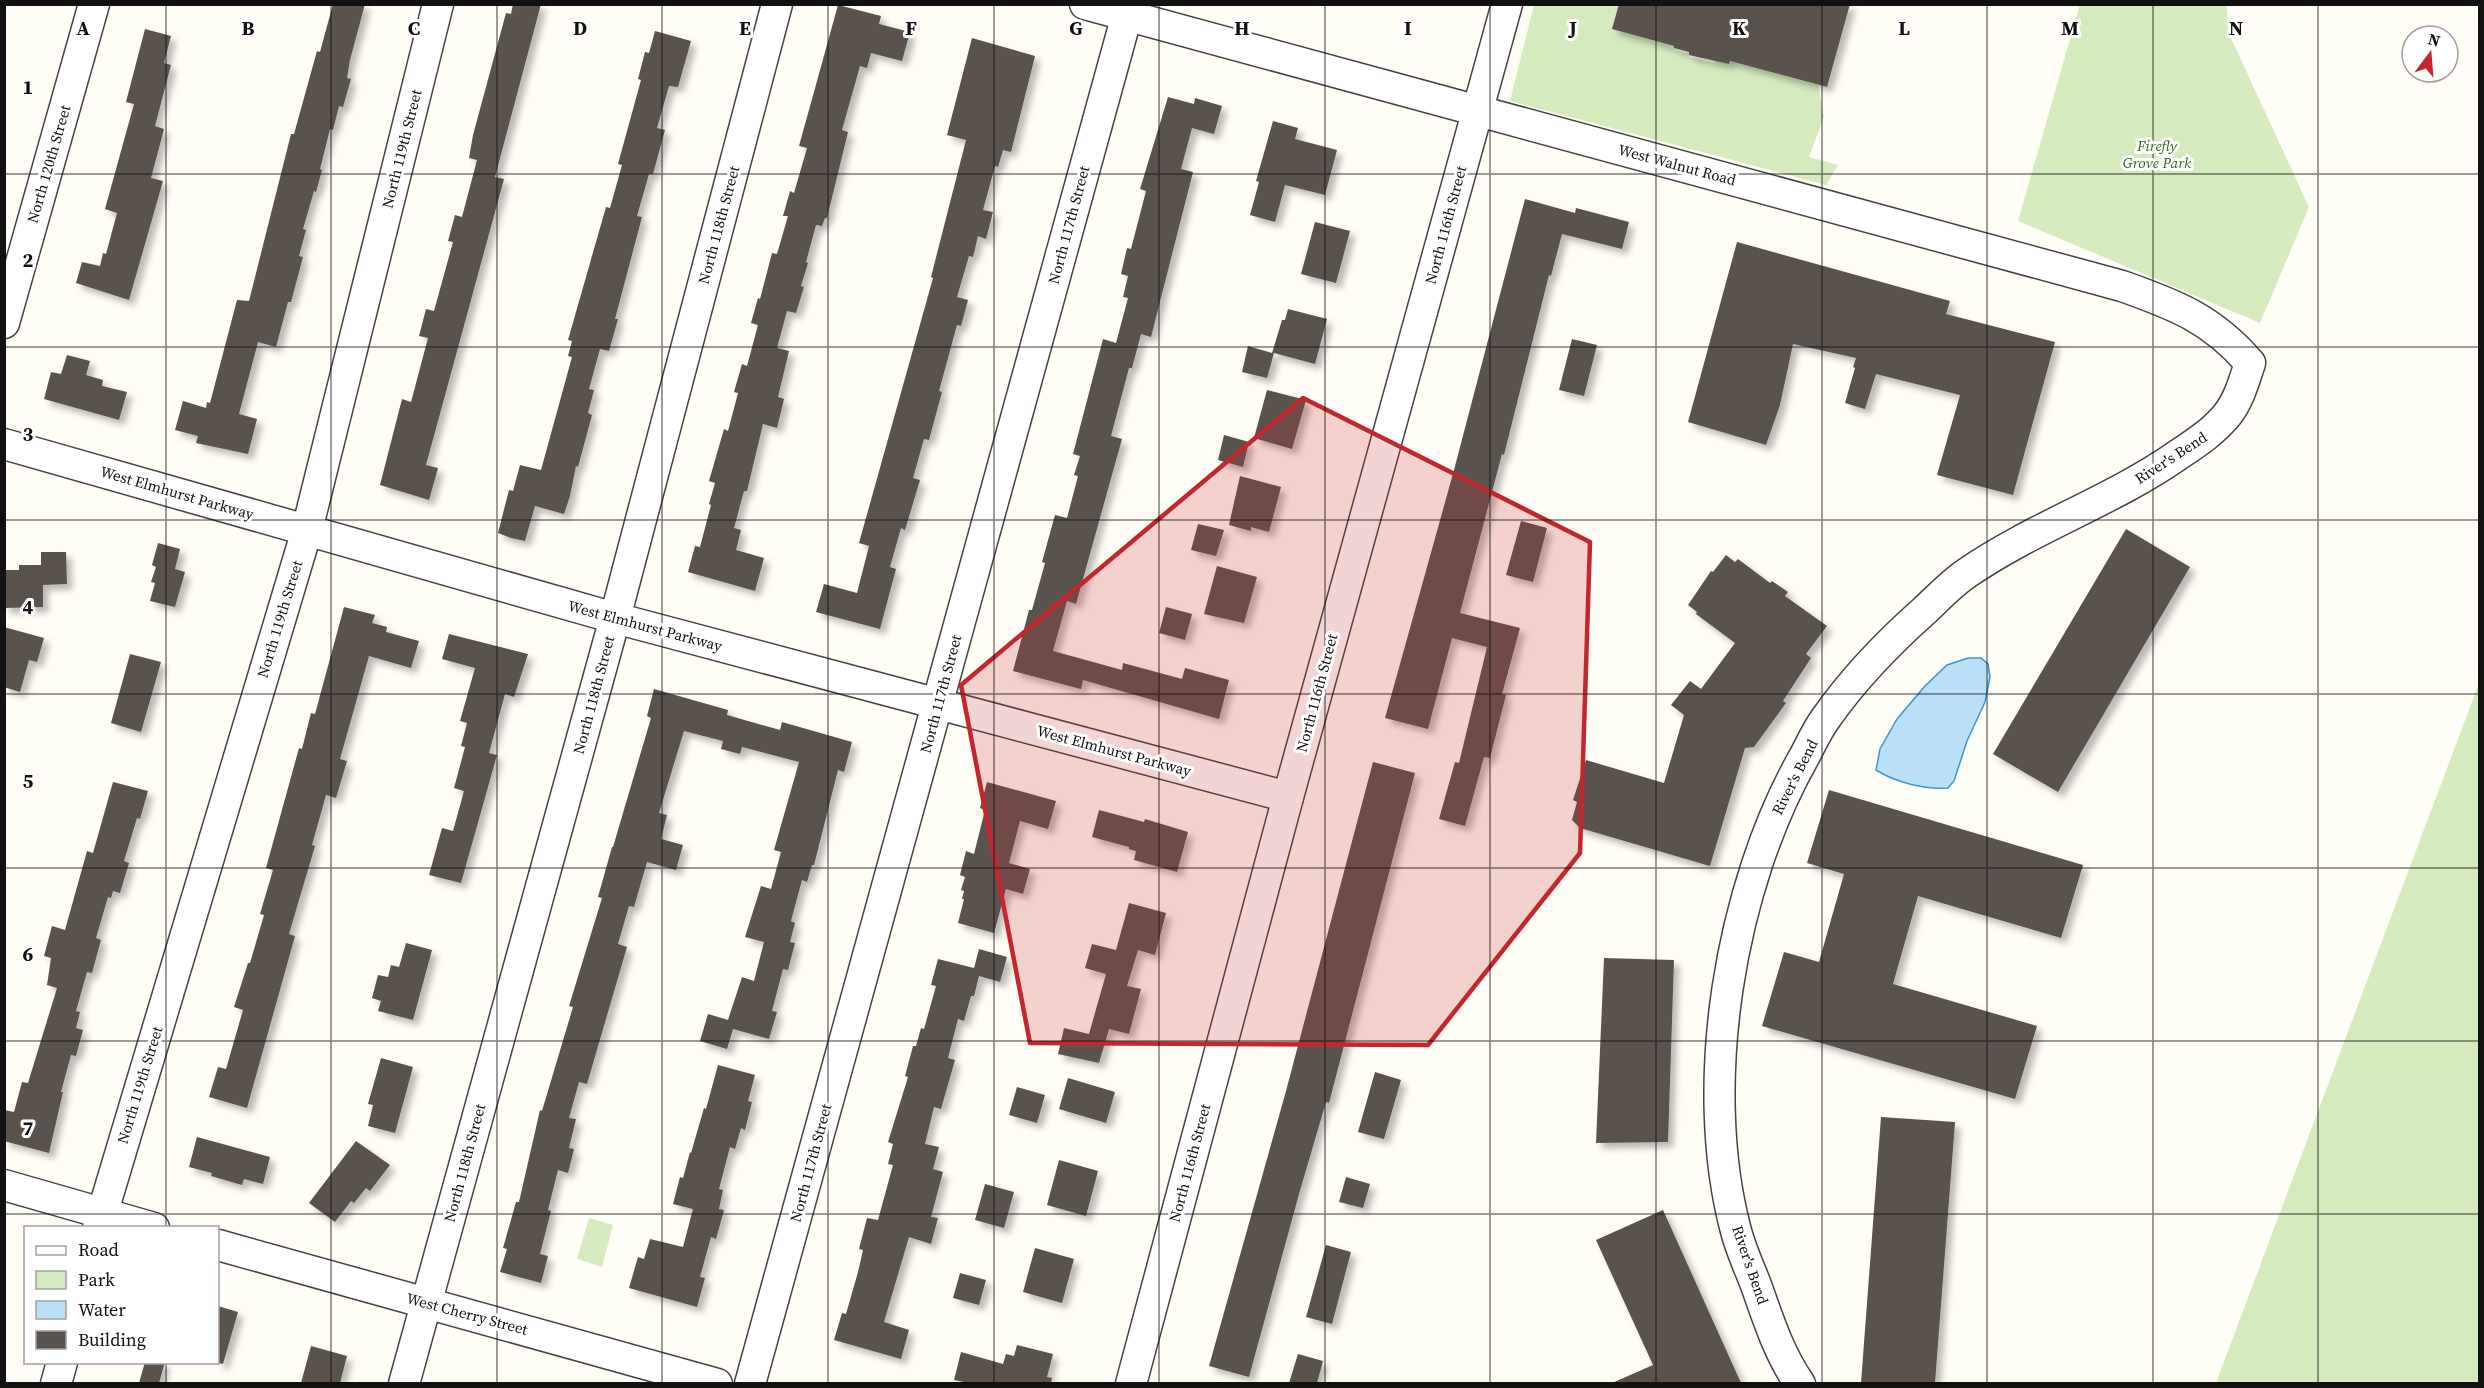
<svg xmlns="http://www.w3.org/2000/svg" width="2484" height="1388" font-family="'Source Serif 4',serif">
  <defs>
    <filter id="shadow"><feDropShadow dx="5.5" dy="5.5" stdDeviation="3" flood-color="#0004"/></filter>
  </defs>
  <rect width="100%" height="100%" fill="#fffdf5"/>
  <g fill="#d5ebbd">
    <path d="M2080,4L2226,5L2230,36L2309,207L2260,323L2018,221Z"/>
    <path d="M1534,5H1619L1613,29L1675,47V50L1689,54V57L1714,63L1716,60L1729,64L1730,61L1818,85L1824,117L1809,157L1838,165L1826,185L1510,101Z"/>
    <path d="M2479,683V1383H2216Z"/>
    <path d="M589,1218L613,1225L602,1267L577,1259Z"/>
  </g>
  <path fill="#b9e0f7" stroke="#3f96cf" stroke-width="1.5" d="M1968,658H1981L1988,664L1990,677L1985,702L1967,741L1954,781L1948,788C1925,790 1895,782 1876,770L1880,749L1897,719L1925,686L1947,665Z"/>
  <g fill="#5a524d" filter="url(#shadow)">
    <path d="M333,4H365L350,60L347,78L351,79L343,107L339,106L333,130L330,129L320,169L322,170L316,192L314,191L303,229L306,230L299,256L303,257L291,302H288L276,347L258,342L239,414L257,419L248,454L196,443L198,436L175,430L183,401L206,408L207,402L210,403L237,300L249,301L291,134H294L317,51L320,52Z"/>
    <path d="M513,4H541L495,177L504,179L426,465L438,468L429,500L380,485L402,399L411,402L428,338L419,336L426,309L434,311L453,242L448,241L455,215L462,217L477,160L469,158L473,135L506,13L511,14Z"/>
    <path d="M1619,4H1850L1827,87L1730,61L1729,64L1689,55V52L1674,48V46L1612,29Z"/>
    <path d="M838,5L881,16L879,24L910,32L902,61L871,53L867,68L860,66L842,130L848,132L827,218H825L822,226L816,225L806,262L808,263L801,286L804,287L796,313L787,311L777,348L789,351L778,397L784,399L777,428L763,424L747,491H744L734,528L741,530L736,550L764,558L755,591L688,572L695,546L700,547L711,505L709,504L715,483L709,481L724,429L728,431L738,393L734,392L742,364L747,366L758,325L751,323L758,298L760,299L772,253L777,254L788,216H783L790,191L794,193L807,148L799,146Z"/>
    <path d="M145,29L171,36L164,63L171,65L155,126L164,129L151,178L163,181L129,300L76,283L82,262L100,266L103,253L106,254L117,213L105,209L134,104L126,102Z"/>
    <path d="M655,31L691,41L678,87L669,86L657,128L665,130L653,174H649L637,216L642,217L615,319H618L609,351L600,349L589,389L594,390L588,413L592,415L578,467L576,466L570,496L564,514L535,506L525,541L511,538L498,533L509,490L513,491L520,465L541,470L572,357L568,356L572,341L568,340L606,207L610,208L622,165L618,164L641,80L638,79L645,52L649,53Z"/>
    <path d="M972,38L1035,56L1011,152L1003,150L998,167L995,166L983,210L993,212L986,239L978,236L973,257L969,256L957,297L968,300L961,326L957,325L939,391L942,392L929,440L924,439L913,478L920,480L905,530L901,528L890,567L896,569L880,629L816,612L824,584L857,593L869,546L859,543L933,278L931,277L966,140L947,135Z"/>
    <path d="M1168,97L1194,104L1195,98L1222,106L1214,134L1192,128L1181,169L1193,172L1151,337L1141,334L1132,368H1129L1111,436L1122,439L1076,604L1067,601L1053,651L1122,670L1123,663L1182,679L1185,668L1229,680L1219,719L1083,680L1081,689L1013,671L1029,610H1032L1045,563L1042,562L1055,515L1067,518L1078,476L1074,475L1080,456L1073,454L1103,339L1116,343L1128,298L1123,297L1128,276L1121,274L1127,248L1131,249L1146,191L1140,189Z"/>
    <path d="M1273,121L1298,128L1295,139L1337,150L1325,195L1285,185L1275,222L1250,215L1259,182L1256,181Z"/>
    <path d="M1525,199L1575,213L1576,208L1629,222L1622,249L1562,234L1551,276L1549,275L1504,455L1502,454L1460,613L1520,628L1502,694L1506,695L1490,758L1484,757L1465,826L1439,819L1455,762L1459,763L1487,647L1452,638L1428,729L1385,718L1454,470Z"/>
    <path d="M1315,222L1350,231L1336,283L1301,274Z"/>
    <path d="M1737,242L1950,301L1946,314L2055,342L2013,495L1937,475L1960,395L1876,374L1865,409L1845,403L1855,368L1853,367L1856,358L1793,344L1780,405L1766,445L1688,422Z"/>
    <path d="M1288,309L1327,319L1315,364L1274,353L1267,378L1242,372L1248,346L1272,353L1282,320H1285Z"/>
    <path d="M1572,339L1597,345L1584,396L1559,390Z"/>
    <path d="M67,355L90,361L86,375L103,380L102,386L127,392L119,420L44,399L51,372L61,374Z"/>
    <path d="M1267,390L1306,400L1292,449L1254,438Z"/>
    <path d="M1224,435L1249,442L1243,467L1218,460Z"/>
    <path d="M1240,476L1281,487L1269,532L1251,527V531L1229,525Z"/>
    <path d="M1521,521L1547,528L1533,582L1506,575Z"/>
    <path d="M1198,524L1224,530L1216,556L1191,550Z"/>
    <path d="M2126,529L2190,567L2058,792L1993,754Z"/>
    <path d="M158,543L180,549L175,569L185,572L175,607L150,601L155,583L151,582L156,567L152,565Z"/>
    <path d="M41,552H66L67,584L43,585V607L4,608V570H19V565H41Z"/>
    <path d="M1726,555L1735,562L1738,559L1770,583L1772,581L1788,592L1785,596L1827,626L1806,654L1811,658L1783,701L1786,703L1754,747L1745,748L1710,866L1580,828L1572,820L1577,802L1573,800L1586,760L1664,783L1684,715L1671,705L1690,681L1701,689L1735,643L1696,614L1697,612L1688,605L1711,571L1713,572Z"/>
    <path d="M1217,566L1257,577L1244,623L1204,614Z"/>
    <path d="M344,607L375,615L372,623L387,627L386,632L419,641L411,668L369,656L340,759L347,761L336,798L326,795L312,845L315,846L289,934L295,936L247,1108L209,1097L218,1067L226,1069L243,1010L234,1007L248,963H250L264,915L260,914L273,870L266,868L299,748L302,749L311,713L315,714Z"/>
    <path d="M1166,607L1192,614L1185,640L1159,633Z"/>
    <path d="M4,627L44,638L37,662L29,660L20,692L4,687Z"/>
    <path d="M449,634L528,654L514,697L505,694L489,753L497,755L461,883L429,875L442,828L453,831L464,791L454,788L465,747L461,746L467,723L460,721L475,668L442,659Z"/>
    <path d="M130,654L161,662L141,732L111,723Z"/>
    <path d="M654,689L728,710L727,715L780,730L782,722L852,742L844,772L838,770L814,865H812L807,882L802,880L791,921L795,923L790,942L795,943L788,970L783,969L772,1011L777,1012L769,1039L733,1029L727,1049L700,1041L708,1014L728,1020L742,977L754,981L764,942L745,937L761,886L771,889L781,852L774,850L799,762L742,747L740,754L721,749L723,741L684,731L659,813L667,815L661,839L683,845L676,870L647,862L634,907L629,906L618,944L627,947L587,1084L579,1082L569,1118L576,1119L569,1148L574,1149L568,1173L558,1170L548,1210L551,1211L540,1254L548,1256L541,1283L500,1272L507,1249L503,1248L516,1202H519L540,1110L542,1111L573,1007L569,1006L602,898L598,897L612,847H613L651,718L647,716Z"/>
    <path d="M1373,762L1415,773L1329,1103L1326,1102L1299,1194L1249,1377L1209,1366L1286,1091Z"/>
    <path d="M113,782L148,791L140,819L137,818L124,861L129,863L120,893L113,891L111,898L108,897L96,938L101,940L92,973L87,972L76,1011L80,1012L76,1028L83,1030L76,1056L71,1055L61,1092H63L49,1153L4,1141V1110L14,1112L22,1082L28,1083L57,988L47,985L51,958L44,956L52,926L65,930L87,851L93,853Z"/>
    <path d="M987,782L1056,801L1048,829L1020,821L1009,863L1030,869L1023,894L1006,889L994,933L958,923L964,899H962L964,891L961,890L965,877L960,875L966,851L974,854L985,810L980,808Z"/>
    <path d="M1829,790L2083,865L2061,938L1918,896L1893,984L2037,1026L2015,1099L1762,1026L1784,952L1819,962L1844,874L1807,863Z"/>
    <path d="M1099,810L1144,822L1145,819L1188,832L1177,872L1134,860L1136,851L1129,849V847L1092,837Z"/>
    <path d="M1129,903L1166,913L1155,955L1138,950L1127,986L1141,989L1129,1034L1109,1029L1099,1063L1058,1054L1064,1028L1089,1034L1106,974L1085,968L1092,944L1116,950Z"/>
    <path d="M406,943L432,950L413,1020L378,1011L381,1001L372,998L378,975L388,977L391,965L399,967Z"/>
    <path d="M979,949L1007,957L1000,982L979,976L974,996H971L964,1021L958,1019L948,1058L955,1060L941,1109L934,1107L925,1144L939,1147L933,1169L943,1172L931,1217L938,1218L931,1244L909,1237L884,1322L909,1330L901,1359L834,1340L842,1313L846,1314L858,1272L863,1250L859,1249L867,1218L878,1220L893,1165L888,1164L893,1144L888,1142L908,1077L905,1076L913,1046H916L921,1028L924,1029L936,986L931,985L938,959L974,968Z"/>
    <path d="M1604,958L1674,960L1668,1142L1596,1143Z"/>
    <path d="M381,1058L413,1067L395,1133L368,1126L373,1105L368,1104Z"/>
    <path d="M718,1065L755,1075L748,1101L752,1102L745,1130L741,1128L735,1149L730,1147L719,1189L723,1190L719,1209L724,1210L716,1239L711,1237L700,1277L705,1278L697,1307L629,1288L638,1257L644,1259L650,1239L683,1247L693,1209L673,1204L680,1177L683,1178L690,1152L691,1153L704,1108L706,1109Z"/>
    <path d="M1375,1072L1401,1080L1384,1139L1358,1132Z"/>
    <path d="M1068,1078L1115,1092L1106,1123L1059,1109Z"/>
    <path d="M1017,1087L1045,1095L1037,1123L1009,1115Z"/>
    <path d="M1881,1117L1955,1122L1935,1383H1861Z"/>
    <path d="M197,1137L270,1157L263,1184L244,1179L242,1185L211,1176L212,1173L189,1167Z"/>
    <path d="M356,1141L390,1165L370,1191L366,1188L354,1203L351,1201L335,1222L309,1203Z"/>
    <path d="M1059,1160L1098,1171L1086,1216L1047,1205Z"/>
    <path d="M1346,1177L1370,1184L1363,1208L1339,1202Z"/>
    <path d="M985,1184L1014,1192L1004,1228L975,1220Z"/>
    <path d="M1663,1210L1741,1383H1612L1653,1365L1596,1240Z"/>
    <path d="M1326,1245L1351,1252L1332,1324L1306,1317Z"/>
    <path d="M1035,1248L1074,1259L1062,1303L1023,1292Z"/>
    <path d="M960,1273L986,1280L979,1305L953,1298Z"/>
    <path d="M218,1306L238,1312L223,1364L218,1363Z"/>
    <path d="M1017,1345L1053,1354L1047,1377L1052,1378L1051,1383H969L954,1380L961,1352L1003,1364L1006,1354L1014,1356Z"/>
    <path d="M311,1346L347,1356L340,1383H301Z"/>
    <path d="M1298,1354L1323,1361L1317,1383H1289Z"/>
    <path d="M145,1362H165L159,1383H139Z"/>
  </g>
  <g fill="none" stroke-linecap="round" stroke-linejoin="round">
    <defs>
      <g id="minor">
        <path d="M1085,4L2122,286C2176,305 2212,319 2250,363C2244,381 2239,400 2227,415C2213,432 2196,443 2178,455C2112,501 2034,527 1967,573C1952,583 1938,598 1924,611C1888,643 1854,678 1826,718C1817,730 1811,744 1804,757C1730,887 1697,1085 1736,1231C1741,1250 1749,1267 1756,1285C1768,1319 1779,1354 1800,1384"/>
        <path d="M4,323L94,4"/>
        <path d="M4,444L615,618L1288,797"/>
        <path d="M4,1185L154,1228"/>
        <path d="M98,1228L307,530L438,4"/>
        <path d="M218,1245L717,1384"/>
        <path d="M56,1384L62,1362"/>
        <path d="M404,1384L615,618L777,4"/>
        <path d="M750,1384L1130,4"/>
        <path d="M1131,1384L1288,797L1507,4"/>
      </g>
    </defs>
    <use href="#minor" stroke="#444" stroke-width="33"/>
    <use href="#minor" stroke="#fff" stroke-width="30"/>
  </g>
  <path fill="#c4262e" fill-opacity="0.2" stroke="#c4262e" stroke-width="4.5" stroke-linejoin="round" d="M1303,398L1590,542L1580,853L1428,1045L1030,1043L961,685Z"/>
  <path fill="none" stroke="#111" stroke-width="1.5" stroke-opacity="0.55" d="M166,4V1228M331,4V1384M497,4V1384M662,4V1384M828,4V1384M994,4V1384M1159,4V1384M1325,4V1384M1490,4V1384M1656,4V1384M1822,4V1384M1987,4V1384M2153,4V1384M2318,4V1384M4,174H2480M4,347H2480M4,520H2480M4,694H2480M4,868H2480M4,1041H2480M4,1214H2480M166,1362V1384"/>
  <g text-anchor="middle" stroke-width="6" stroke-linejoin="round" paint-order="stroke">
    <g font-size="15" font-style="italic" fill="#2f6b1f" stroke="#fff">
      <text x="2157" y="151">Firefly<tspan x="2157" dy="17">Grove Park</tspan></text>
    </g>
    <g font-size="15" fill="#111" stroke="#fff">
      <text transform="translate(402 149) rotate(-76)" y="5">North 119th Street</text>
      <text transform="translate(49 164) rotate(-74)" y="5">North 120th Street</text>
      <text transform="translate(1677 165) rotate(15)" y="5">West Walnut Road</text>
      <text transform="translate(719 225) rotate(-75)" y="5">North 118th Street</text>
      <text transform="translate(1069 225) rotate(-75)" y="5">North 117th Street</text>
      <text transform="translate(1446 225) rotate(-75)" y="5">North 116th Street</text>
      <text transform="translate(2171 458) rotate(-33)" y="5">River's Bend</text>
      <text transform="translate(177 493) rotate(16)" y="5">West Elmhurst Parkway</text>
      <text transform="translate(280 619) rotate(-73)" y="5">North 119th Street</text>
      <text transform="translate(645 626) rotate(15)" y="5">West Elmhurst Parkway</text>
      <text transform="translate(1317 693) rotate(-75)" y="5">North 116th Street</text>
      <text transform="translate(941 694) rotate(-75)" y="5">North 117th Street</text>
      <text transform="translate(594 695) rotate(-75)" y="5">North 118th Street</text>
      <text transform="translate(1114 751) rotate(15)" y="5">West Elmhurst Parkway</text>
      <text transform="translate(1795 777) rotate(-63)" y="5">River's Bend</text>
      <text transform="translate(140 1085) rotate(-73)" y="5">North 119th Street</text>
      <text transform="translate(465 1163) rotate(-75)" y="5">North 118th Street</text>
      <text transform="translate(811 1163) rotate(-75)" y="5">North 117th Street</text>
      <text transform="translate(1190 1163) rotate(-75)" y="5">North 116th Street</text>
      <text transform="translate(1750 1265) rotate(71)" y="5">River's Bend</text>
      <text transform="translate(467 1314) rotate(15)" y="5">West Cherry Street</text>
    </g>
  </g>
  <g font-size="20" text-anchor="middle" font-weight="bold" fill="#111" stroke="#fff" stroke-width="6" stroke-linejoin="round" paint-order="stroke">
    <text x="83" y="35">A</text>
    <text x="248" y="35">B</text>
    <text x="414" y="35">C</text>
    <text x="580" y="35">D</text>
    <text x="745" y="35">E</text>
    <text x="911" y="35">F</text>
    <text x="1076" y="35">G</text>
    <text x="1242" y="35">H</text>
    <text x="1408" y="35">I</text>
    <text x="1573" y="35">J</text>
    <text x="1739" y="35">K</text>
    <text x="1904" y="35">L</text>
    <text x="2070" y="35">M</text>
    <text x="2236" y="35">N</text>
    <text x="28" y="94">1</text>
    <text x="28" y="267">2</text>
    <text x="28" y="441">3</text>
    <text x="28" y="614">4</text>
    <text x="28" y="788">5</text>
    <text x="28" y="961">6</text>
    <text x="28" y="1135">7</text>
  </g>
  <rect width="2484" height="1388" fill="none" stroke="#111111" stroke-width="12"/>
  <rect x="24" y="1226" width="195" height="138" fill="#ffffff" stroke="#a0a0a0" stroke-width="1.5"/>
  <rect x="36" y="1246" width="30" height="9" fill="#ffffff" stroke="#a0a0a0" stroke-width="1.5"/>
  <text x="78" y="1256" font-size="18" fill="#111111">Road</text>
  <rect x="36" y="1271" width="30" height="18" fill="#d5ebbd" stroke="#a0a0a0" stroke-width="1.5"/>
  <text x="78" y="1286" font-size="18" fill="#111111">Park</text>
  <rect x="36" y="1301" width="30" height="18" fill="#b9e0f7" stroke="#a0a0a0" stroke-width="1.5"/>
  <text x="78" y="1316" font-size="18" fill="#111111">Water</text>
  <rect x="36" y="1331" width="30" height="18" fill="#5a524d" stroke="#a0a0a0" stroke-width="1.5"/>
  <text x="78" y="1346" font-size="18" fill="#111111">Building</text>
  <g transform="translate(2430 54) rotate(16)"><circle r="28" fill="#ffffff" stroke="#a0a0a0" stroke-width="1.5"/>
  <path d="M0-4.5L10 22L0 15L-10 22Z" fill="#c4262e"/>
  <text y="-9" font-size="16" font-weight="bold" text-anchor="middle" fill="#111111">N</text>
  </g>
</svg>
